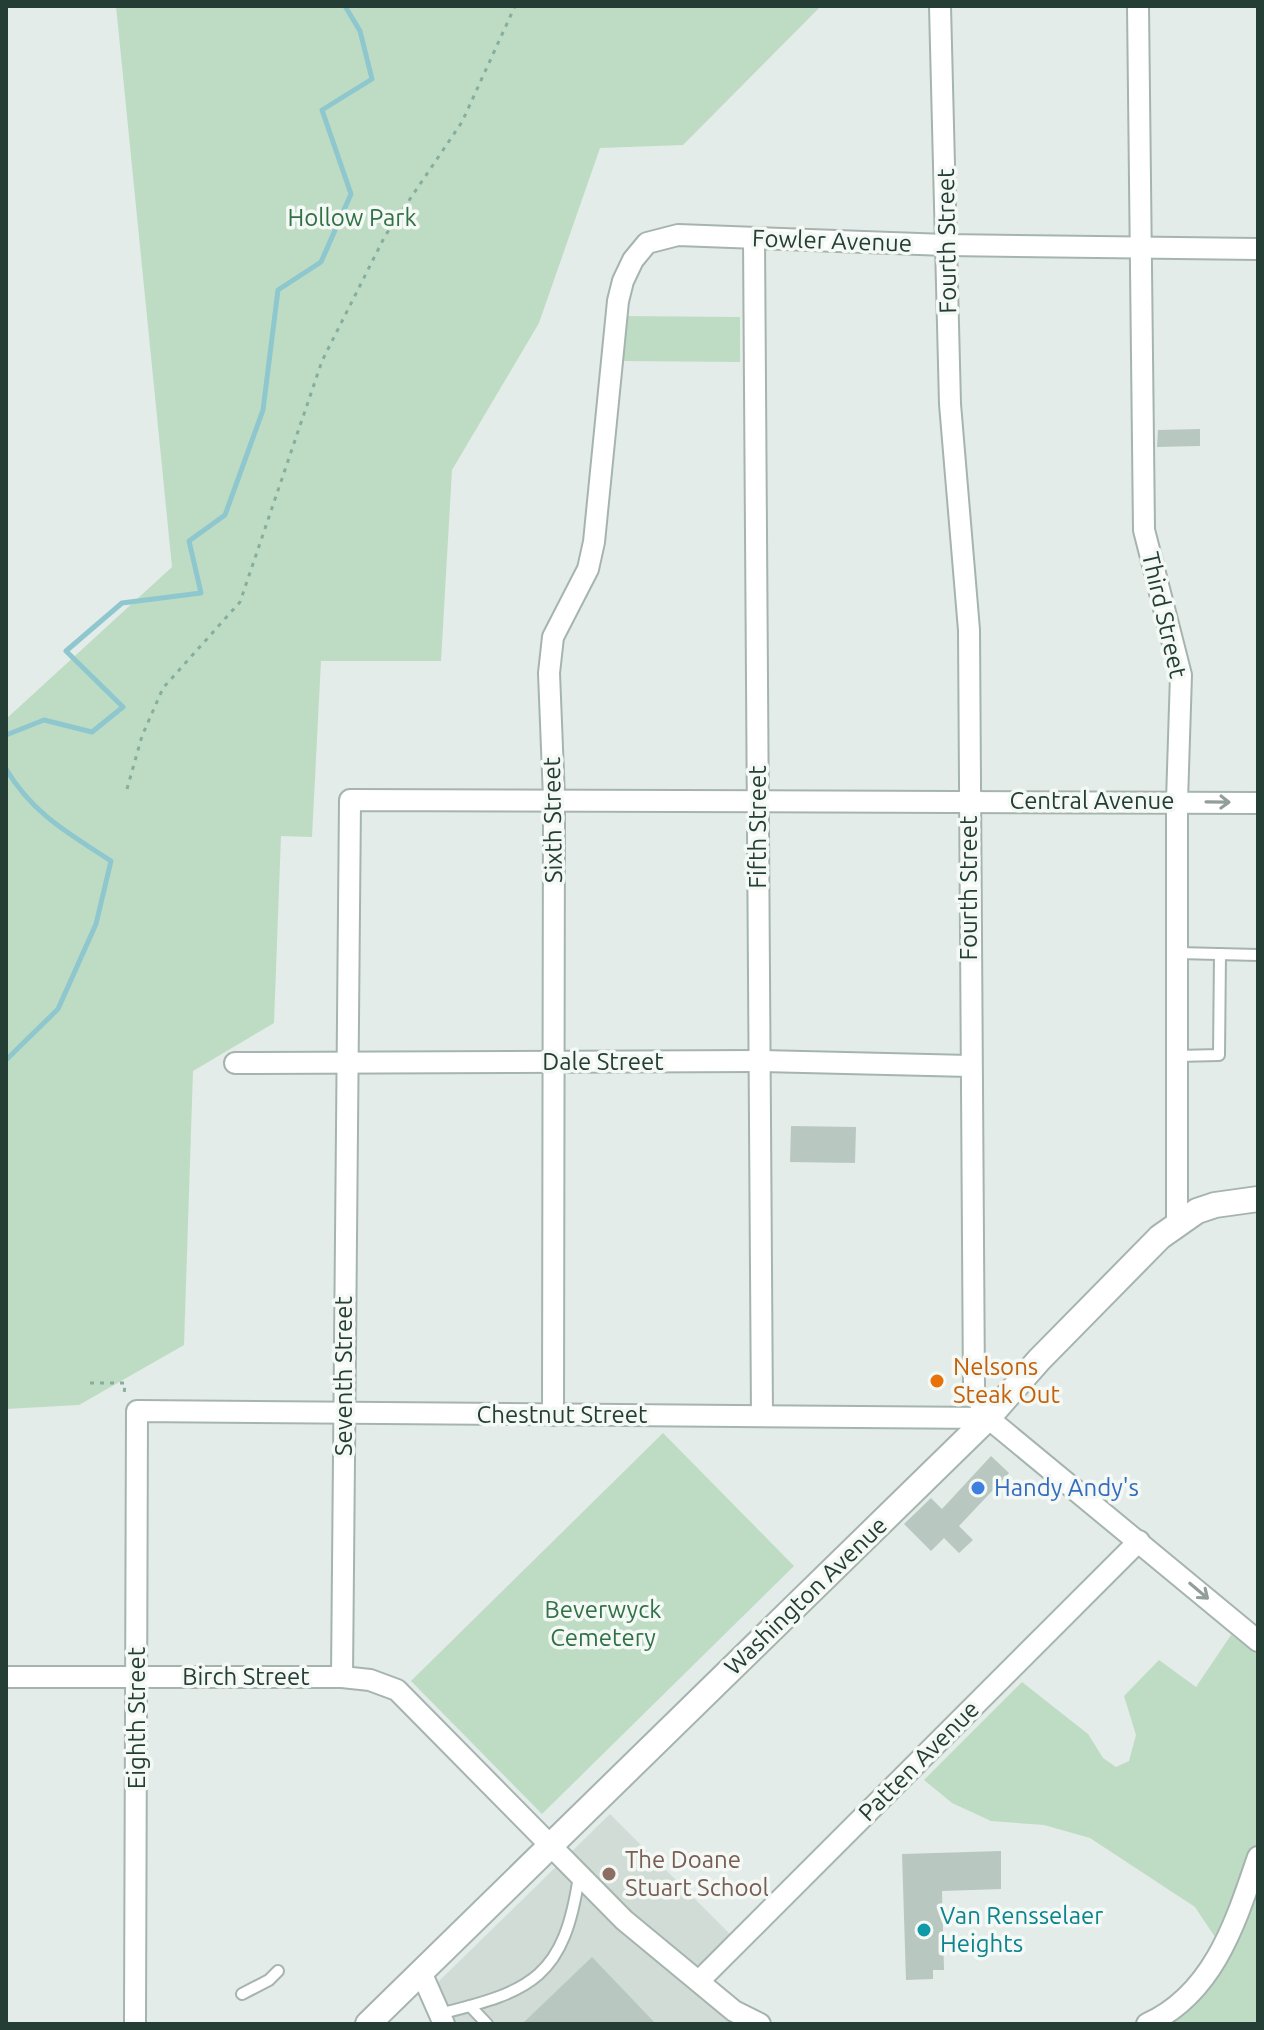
<svg xmlns="http://www.w3.org/2000/svg" width="1264" height="2030" font-family="Ubuntu,sans-serif">
  <rect width="100%" height="100%" fill="#e3ece8"/>
  <path fill="#d2dcd7" d="M610,1814L730,1934L686,1984L741,2024H456L438,1982Z"/>
  <g fill="#bedcc4">
    <path d="M116,6H821L683,145L600,148L539,323L452,470L441,661H321L312,837L281,836L274,1023L193,1071L184,1345L79,1405L6,1409V719L172,567Z"/>
    <path d="M623,316L740,317V362L623,361Z"/>
    <path d="M663,1433L794,1566L542,1814L411,1681Z"/>
    <path d="M1231,1635L1258,1652V2024H1149L1201,1972L1215,1937L1195,1907L1090,1838L1044,1825L991,1821L952,1803L924,1780L1022,1682L1088,1734L1103,1758L1116,1767L1129,1761L1136,1735L1124,1696L1159,1660L1196,1687Z"/>
  </g>
  <g fill="none" stroke-linecap="round" stroke-linejoin="round">
    <g stroke="#8fc7ce" stroke-width="5">
      <path d="M6,735L44,720L92,732L123,707L66,651L122,603L201,593L189,541L225,515L263,410L278,290L321,262L351,194L322,110L372,79L360,31L345,6"/>
      <path d="M6,769C33,814 68,833 111,861L96,924L58,1009L6,1060"/>
    </g>
  </g>
  <g fill="#b9c7c1">
    <path d="M1200,429V446L1157,447L1158,430Z"/>
    <path d="M791,1126L856,1127L855,1163L790,1162Z"/>
    <path d="M991,1456L1009,1473L959,1526L973,1540L959,1553L944,1538L931,1551L904,1524L931,1498L942,1509Z"/>
    <path d="M1001,1851V1889L942,1891L944,1970H933V1979L906,1980L902,1854Z"/>
    <path d="M592,1957L656,2024H522Z"/>
  </g>
  <g fill="none" stroke-linecap="round" stroke-linejoin="round">
    <defs>
      <g id="service">
        <path d="M1178,953L1258,955"/>
        <path d="M1177,1056L1219,1055L1220,954"/>
        <path d="M242,1994L269,1980L278,1971"/>
        <path d="M470,2006L487,2024"/>
        <path d="M439,2014C533,1991 564,1977 579,1876"/>
      </g>
      <g id="minor">
        <path d="M940,6L950,404L969,630L974,1392L988,1418L1258,1641"/>
        <path d="M1138,6L1144,530L1181,675L1177,801V1224"/>
        <path d="M754,239L762,1416"/>
        <path d="M235,1063L759,1061L970,1066"/>
        <path d="M553,1415L554,798L549,673L553,637L588,569L594,542L618,301L623,281L633,260L647,243L678,235L946,245L1258,249"/>
        <path d="M6,1677H342L370,1680L397,1690L624,1920L734,2011L760,2024"/>
        <path d="M342,1677L350,800L1258,803"/>
        <path d="M421,1972L444,2024"/>
        <path d="M699,1981L1139,1541"/>
        <path d="M135,2024L137,1411L988,1418"/>
        <path d="M1147,2024C1214,1994 1236,1921 1258,1857"/>
      </g>
      <path id="tertiary" d="M368,2024L988,1418L1039,1360L1160,1237L1197,1211L1215,1205L1258,1199"/>
    </defs>
    <use href="#service" stroke="#a6b4af" stroke-width="14"/>
    <use href="#minor" stroke="#a6b4af" stroke-width="24"/>
    <use href="#tertiary" stroke="#a6b4af" stroke-width="28"/>
    <g stroke="#86ae9f" stroke-width="3" stroke-dasharray="4 6" stroke-linecap="butt">
      <path d="M127,789L142,736L163,688L240,602L322,361L385,236L462,122L515,6"/>
      <path d="M90,1383H125L124,1396"/>
    </g>
    <use href="#service" stroke="#fff" stroke-width="10"/>
    <use href="#minor" stroke="#fff" stroke-width="20"/>
    <use href="#tertiary" stroke="#fff" stroke-width="24"/>
  </g>
  <defs><path id="oneway-shaft" d="M-6 0H5M1.5-3L5.5 0L1.5 3" fill="none" stroke-width="1.6" stroke-linecap="round" stroke-linejoin="round" transform="scale(2)"/></defs>
  <g stroke="#929e9a">
    <use href="#oneway-shaft" transform="translate(1218 802) rotate(1)"/>
    <use href="#oneway-shaft" transform="translate(1199 1591) rotate(40)"/>
  </g>
  <circle fill="#e8710a" stroke="#f4f9f6" stroke-width="3" cx="937" cy="1381" r="8"/>
  <circle fill="#3f7fe0" stroke="#f4f9f6" stroke-width="3" cx="978" cy="1488" r="8"/>
  <circle fill="#8d6e63" stroke="#f4f9f6" stroke-width="3" cx="609" cy="1874" r="8"/>
  <circle fill="#0f9aa8" stroke="#f4f9f6" stroke-width="3" cx="924" cy="1930" r="8"/>
  <g text-anchor="middle" stroke-width="7" stroke-linejoin="round" paint-order="stroke">
    <g font-size="24" fill="#317146" stroke="#f4f9f6">
      <text x="352" y="226">Hollow Park</text>
      <text x="603" y="1618">Beverwyck<tspan x="603" dy="28">Cemetery</tspan></text>
    </g>
    <g font-size="24" fill="#243d35" stroke="#f4f9f6">
      <text transform="translate(832 241) rotate(2)" y="8">Fowler Avenue</text>
      <text transform="translate(947 241) rotate(-91)" y="8">Fourth Street</text>
      <text transform="translate(1164 615) rotate(77)" y="8">Third Street</text>
      <text x="1092" y="809">Central Avenue</text>
      <text transform="translate(553 820) rotate(-91)" y="8">Sixth Street</text>
      <text transform="translate(758 827) rotate(-90)" y="8">Fifth Street</text>
      <text transform="translate(969 888) rotate(-90)" y="8">Fourth Street</text>
      <text x="603" y="1070">Dale Street</text>
      <text transform="translate(344 1376) rotate(-90)" y="8">Seventh Street</text>
      <text x="562" y="1423">Chestnut Street</text>
      <text transform="translate(806 1596) rotate(-44)" y="8">Washington Avenue</text>
      <text x="246" y="1685">Birch Street</text>
      <text transform="translate(137 1718) rotate(-90)" y="8">Eighth Street</text>
      <text transform="translate(919 1761) rotate(-45)" y="8">Patten Avenue</text>
    </g>
    <g font-size="24" fill="#c56008" stroke="#f4f9f6" text-anchor="start">
      <text x="953" y="1375">Nelsons<tspan x="953" dy="28">Steak Out</tspan></text>
    </g>
    <g font-size="24" fill="#366cbe" stroke="#f4f9f6" text-anchor="start">
      <text x="994" y="1496">Handy Andy's</text>
    </g>
    <g font-size="24" fill="#785e54" stroke="#f4f9f6" text-anchor="start">
      <text x="625" y="1868">The Doane<tspan x="625" dy="28">Stuart School</tspan></text>
    </g>
    <g font-size="24" fill="#0d838f" stroke="#f4f9f6" text-anchor="start">
      <text x="940" y="1924">Van Rensselaer<tspan x="940" dy="28">Heights</tspan></text>
    </g>
  </g>
  <rect width="1264" height="2030" fill="none" stroke="#243d35" stroke-width="16"/>
</svg>
